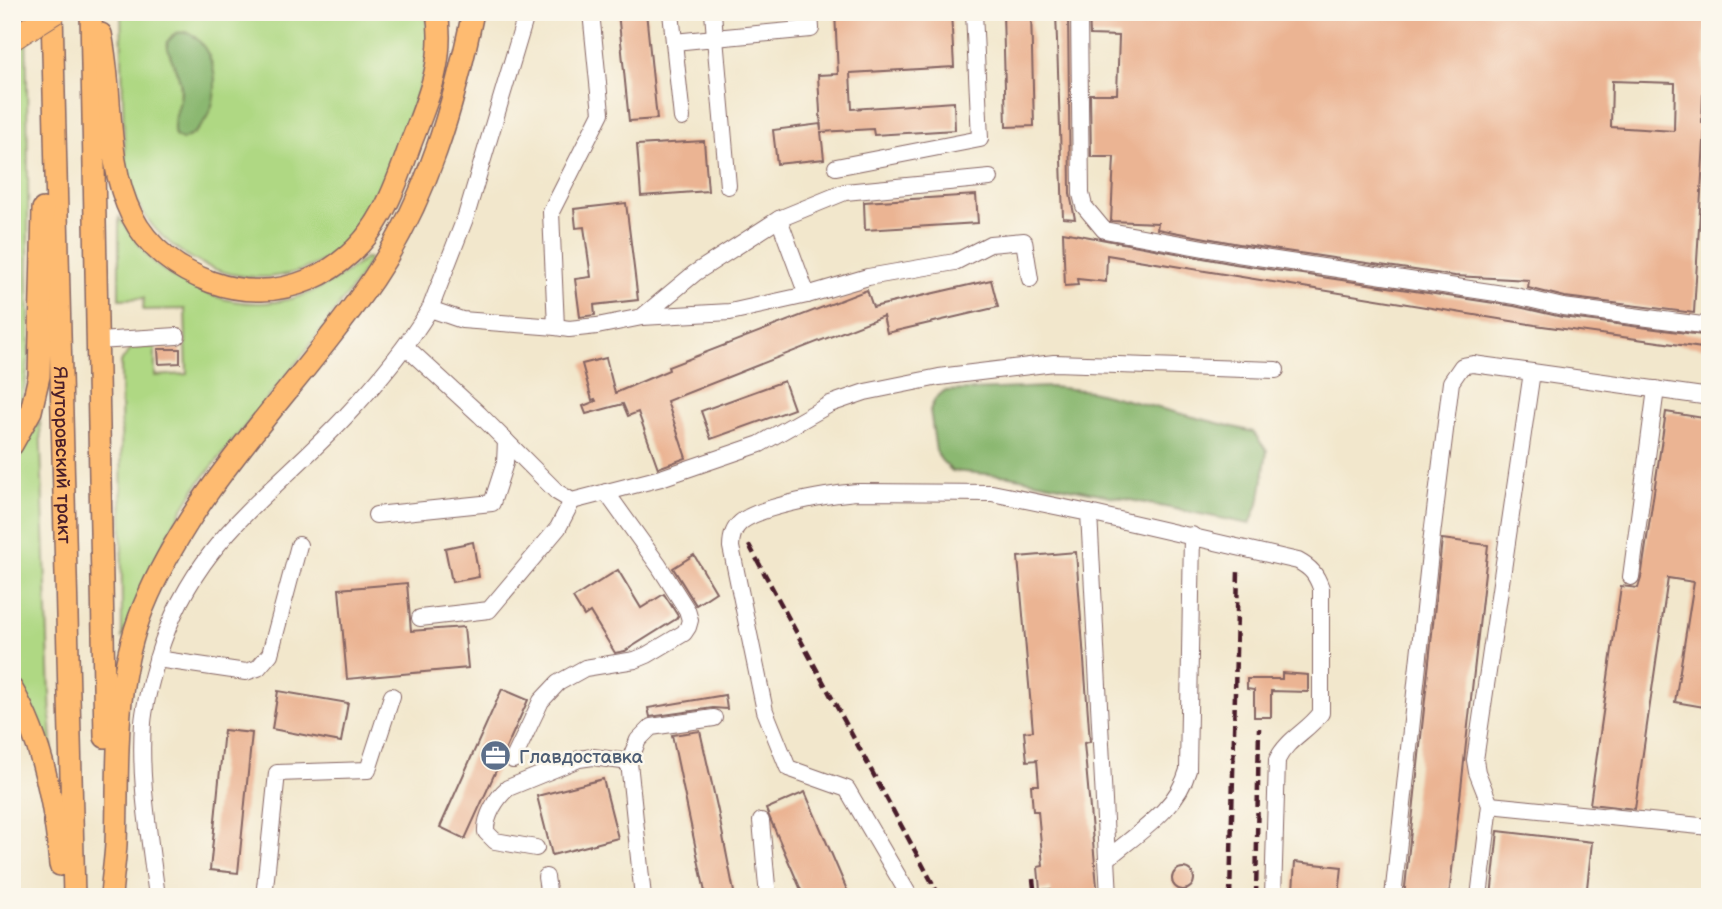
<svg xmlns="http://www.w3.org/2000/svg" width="1722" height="909" font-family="'Balsamiq Sans',sans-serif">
  <rect width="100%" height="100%" fill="#fbf7ec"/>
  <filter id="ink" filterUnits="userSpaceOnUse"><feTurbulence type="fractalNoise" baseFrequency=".0143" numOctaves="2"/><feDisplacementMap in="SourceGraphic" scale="14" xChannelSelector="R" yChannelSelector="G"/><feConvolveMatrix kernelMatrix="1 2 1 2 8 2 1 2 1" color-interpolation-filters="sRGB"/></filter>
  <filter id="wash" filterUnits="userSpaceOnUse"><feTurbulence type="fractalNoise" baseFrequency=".00686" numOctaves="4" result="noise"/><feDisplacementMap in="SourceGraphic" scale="28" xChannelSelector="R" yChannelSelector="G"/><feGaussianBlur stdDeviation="1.57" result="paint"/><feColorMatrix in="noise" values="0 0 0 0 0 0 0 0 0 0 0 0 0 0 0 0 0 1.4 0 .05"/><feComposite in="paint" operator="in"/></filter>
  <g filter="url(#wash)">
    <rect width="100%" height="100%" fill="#f2e7cc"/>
    <g fill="#afd883" stroke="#7c7c57" stroke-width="2" fill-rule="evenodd">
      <path d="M12,12H26C27,98 29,183 28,269C28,318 36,377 12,422Z"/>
      <path d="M121,12H426C434,56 418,95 402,135C391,163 383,192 367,218C331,273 264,292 205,265C175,252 147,227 135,196C123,166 124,134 123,102C122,72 122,42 121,12ZM176,33L194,135L178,113C182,96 182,79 175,63C172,55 167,51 167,42Z"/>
      <path d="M119,217C133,234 142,253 159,267C175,280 192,288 211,295C268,315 321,296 365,258H369V261L357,281L302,356L198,484C166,534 141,583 122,639L121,362L132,348L155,346V376L187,374L185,309L143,310L144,298L119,299Z"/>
      <path d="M40,421L52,749L51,755L12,670V465Z"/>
    </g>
    <g fill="#8bb871" stroke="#6a6c4e" stroke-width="2">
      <path d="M188,32C225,54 225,122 182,140L175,136C170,121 183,103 181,86C179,70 167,55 167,42L176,33Z"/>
      <path d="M1051,387L1091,391L1253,432L1267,451L1260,499L1250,524L1010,476L952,471L941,460L936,451L930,410L935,399L944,391Z"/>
    </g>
    <g id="blocks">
      <g fill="#ebb493" fill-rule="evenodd">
        <path d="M618,12H646L657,119L629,121Z"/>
        <path d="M835,12H951L954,67L850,73L852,109L954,102L955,130L874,135L873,129L821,132L824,159L777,164L773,130L820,124L821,130L818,75L838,74Z"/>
        <path d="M1003,12H1031L1034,126L1006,127Z"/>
        <path d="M1056,12H1068L1070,194L1075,219L1063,218Z"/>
        <path d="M1089,12H1706L1702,123L1705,124L1694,313L1565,297L1528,288L1529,280L1455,276L1239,244L1157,229L1158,223L1111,221L1114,157H1091L1090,94H1117L1119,36L1090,35ZM1612,81L1675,83L1674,131L1611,127Z"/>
        <path d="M704,141L708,191L641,196L637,145Z"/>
        <path d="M976,195L978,223L865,230L864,202Z"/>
        <path d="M626,203L638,300L594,305L595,315L580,317L575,279L591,277L584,227L576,228L574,209Z"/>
        <path d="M1063,232L1235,264L1514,306L1562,317L1710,336V349L1535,325L1107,255L1106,282L1077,279L1078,285L1065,286Z"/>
        <path d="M991,280L998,307L887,333L883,316L667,401L686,458L658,468L638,412L628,416L623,404L586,414L583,406L596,401L595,399L592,400L582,364L606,358L615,393L669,370L668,367L867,290L873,307Z"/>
        <path d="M158,349H180V363L159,364Z"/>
        <path d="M784,381L794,409L711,439L701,411Z"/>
        <path d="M1666,412L1710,419V708L1675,702L1694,582L1668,578L1635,809L1590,804L1621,586L1638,588L1641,578Z"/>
        <path d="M1442,539L1488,545L1449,897H1404Z"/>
        <path d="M473,542L479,577L452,582L445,548Z"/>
        <path d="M1076,552L1090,742L1084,743L1098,897H1051V889L1040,890L1038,867L1043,866L1038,811H1033L1031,785H1039L1037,760L1027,761L1024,732L1033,731L1018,557Z"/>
        <path d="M694,555L716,592L696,605L673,568Z"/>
        <path d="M618,570L641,608L664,594L678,616L676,619L625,651L615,653L590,612L584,616L573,598Z"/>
        <path d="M407,583L411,631L464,627L468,668L347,679L339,589Z"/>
        <path d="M1282,673L1308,675V692L1271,691V717H1254V690L1247,689V679H1282Z"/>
        <path d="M502,689L528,700L465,839L440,827Z"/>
        <path d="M278,691L348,703L341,742L272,729Z"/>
        <path d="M725,695L727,709L713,708L650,717L648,708Z"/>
        <path d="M224,730L252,733L238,873L210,870Z"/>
        <path d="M700,731L718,811L735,897H706L672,735Z"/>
        <path d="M603,779L618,838L552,855L537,796Z"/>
        <path d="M805,792L850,897H804L768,814L766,809Z"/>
        <path d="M1498,831L1592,842L1586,897H1491Z"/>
        <path d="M1295,862L1342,867L1339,895L1293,890Z"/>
        <circle cx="1183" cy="879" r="11"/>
      </g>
    </g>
  </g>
  <g filter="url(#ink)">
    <use href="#blocks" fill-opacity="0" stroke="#856563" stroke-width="2"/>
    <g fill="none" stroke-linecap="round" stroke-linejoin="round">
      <defs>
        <g id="minor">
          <path d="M671,12L674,42"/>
          <path d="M713,12L715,38L811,29L810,12"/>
          <path d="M1079,12L1081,194L1084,206L1104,230L1237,254L1516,296L1563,307L1710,326"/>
          <path d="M682,118L674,42L715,38L728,186"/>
          <path d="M836,167L980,139L974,12"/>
          <path d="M779,219L845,192L990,178"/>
          <path d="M807,295L868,277L955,262L990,244L1024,241L1030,279"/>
          <path d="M430,309L466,216L527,12"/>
          <path d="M556,327L569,329L597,326L642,317L695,273L779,219L807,295L730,312L642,317"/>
          <path d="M98,341L177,336"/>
          <path d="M406,347L480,415L557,492L572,501L661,478L760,444L830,404L865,392L939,377L1054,363L1276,370"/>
          <path d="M1532,372L1710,397"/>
          <path d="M1089,513L1298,561C1311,568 1316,574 1321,588V713C1308,731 1287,739 1277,760L1273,897"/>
          <path d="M376,515L492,503L505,463L506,441"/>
          <path d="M1631,577L1656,389"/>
          <path d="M420,618L489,610L558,528L572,501"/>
          <path d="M157,659L246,672L258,668L270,654L299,545"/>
          <path d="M513,760L541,701L558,683L585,668L635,660L647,655L684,633L688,627L690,620L687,610L659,566L606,492"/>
          <path d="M629,762L643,897"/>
          <path d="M1490,805L1710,827"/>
          <path d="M761,821L768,897"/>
          <path d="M536,848L495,841L486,832C485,817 496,798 508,788L579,759L593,757L629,762L638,740L651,727L714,718"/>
          <path d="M1107,859C1137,833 1177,810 1188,770L1192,535"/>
          <path d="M546,877L549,897"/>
          <path d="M157,897C150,839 139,781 143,723C145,699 152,678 158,656C193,541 269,498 345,417C377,383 406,348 430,309L462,320L556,327L551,212L601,113L591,12"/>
          <path d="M264,897L277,773L368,770L392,696"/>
          <path d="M910,897L847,789L788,768L765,711L731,547C731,537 734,528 741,522C760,506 835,493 860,492L992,493L1089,513L1109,897"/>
          <path d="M1393,897L1432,535L1451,382L1462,366L1473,364L1532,372L1475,760L1477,772L1490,805L1479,897"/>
        </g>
        <g id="major">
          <path id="s1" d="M52,12L74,897"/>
          <path d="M91,12L105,737"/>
          <path d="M101,34C114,95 104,159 132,216C148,248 178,270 211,282C279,306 348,275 382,213C395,191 403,164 412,140C429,97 445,59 437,12"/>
          <path d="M12,445L31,411L39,376L43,209"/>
          <path d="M12,689C43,742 55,805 60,865"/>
          <path d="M111,897C112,879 115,862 116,844C119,764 112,685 143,608C194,483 298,389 373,279C427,199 454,106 473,12"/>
        </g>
      </defs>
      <use href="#minor" stroke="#856563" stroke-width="18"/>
      <use href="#major" stroke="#856563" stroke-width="24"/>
      <use href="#minor" stroke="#fff" stroke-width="16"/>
      <use href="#major" stroke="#febb71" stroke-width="21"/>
      <g stroke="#4a1f2b" stroke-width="4.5" stroke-dasharray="10 5" stroke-linecap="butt">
        <path d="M749,545L940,897"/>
        <path d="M1033,879L1035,897"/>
        <path d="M1230,897L1238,571"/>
        <path d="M1256,897L1259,728"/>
      </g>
      <defs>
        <path id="highway-bridge" d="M12,39L55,12"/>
      </defs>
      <use href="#highway-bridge" stroke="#856563" stroke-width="25" stroke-linecap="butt"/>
      <use href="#highway-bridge" stroke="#febb71" stroke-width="23"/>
    </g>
  </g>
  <defs>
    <symbol id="office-disc" viewBox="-11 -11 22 22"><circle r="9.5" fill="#5c6f8a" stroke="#fbf7ec"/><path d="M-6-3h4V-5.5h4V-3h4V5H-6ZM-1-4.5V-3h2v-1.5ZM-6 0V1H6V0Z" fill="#fff"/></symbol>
  </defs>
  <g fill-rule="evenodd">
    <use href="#office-disc" x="478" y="738" width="35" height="35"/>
  </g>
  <g text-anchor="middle" stroke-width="5" stroke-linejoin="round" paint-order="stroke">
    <g font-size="19" fill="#4a1f2b" stroke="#fbf7ec">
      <text dy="7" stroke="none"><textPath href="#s1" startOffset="443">Ялуторовский тракт</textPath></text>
    </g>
    <g font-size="19" fill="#4e5e75" stroke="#fbf7ec" text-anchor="start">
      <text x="519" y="763">Главдоставка</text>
    </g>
  </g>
  <rect width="1722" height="909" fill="none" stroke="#fbf7ec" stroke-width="42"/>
</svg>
